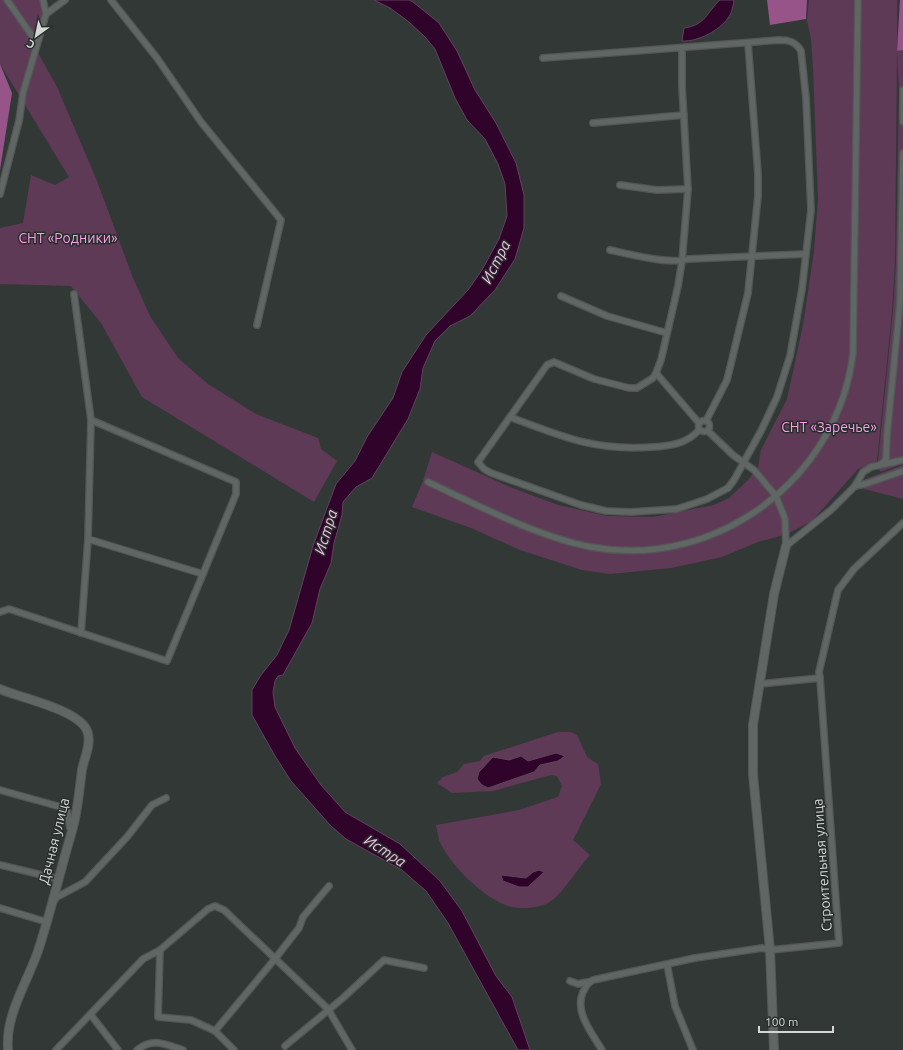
<svg xmlns="http://www.w3.org/2000/svg" width="903" height="1050" font-family="Ubuntu,sans-serif">
  <rect width="100%" height="100%" fill="#323836"/>
  <g fill="#5f3a57">
    <path d="M0,0H42L44,16L32,42L57,87L97,181L133,278L150,316L178,358L208,384L256,414L318,438L321,449L337,461L314,502L142,397L101,323L71,286L0,284V228L23,223L31,175L55,185L69,177L0,64Z"/>
    <path d="M809,0H897V51L903,50V464L880,472L878,461L893,311L896,260L899,91L897,51L895,261L892,311L877,461L858,469L812,521L787,534L758,542L722,557L671,568L610,574L582,570L520,550L471,528L412,507L423,481L432,452L510,487L558,505L607,516L653,517L714,505L729,498L748,480L758,467L761,450L787,399L803,325L814,251L818,199L813,68L811,38L807,21Z"/>
    <path d="M903,465V499L864,489L863,480Z"/>
    <path d="M558,732H571L577,735L587,757L598,764L601,784L573,840L590,855C578,868 562,895 548,903C536,909 515,910 503,904C480,894 449,864 439,840C438,835 437,830 436,825L519,810L558,797L562,786L557,776L551,775L493,791L452,793L437,783L443,777L457,772L464,764L480,761L484,756Z"/>
  </g>
  <g fill="#965489">
    <path d="M767,0H807L806,19L770,25Z"/>
    <path d="M900,0H903V50L897,51Z"/>
    <path d="M0,64L12,93L0,170Z"/>
  </g>
  <g fill="#30032a" stroke="#61435e">
    <path d="M374,0H409L413,2L439,23L457,51L475,90L496,123L516,163L524,195V228L515,259L495,290L470,316L450,326L435,341L423,368L420,389L408,419L372,478L356,487L343,502L342,515L334,543L331,563L320,589L312,623L283,675L278,676L275,681L273,692L275,707L295,748L321,785L345,812L400,844L440,881L462,911L496,976L512,997L530,1050H518L448,923L426,891L402,870L346,839L330,825L291,781L275,756L252,715V690L261,675L277,655L289,630L313,546L336,484L355,461L367,437L393,398L402,372L426,335L468,290L482,270L499,239L507,216L505,184L498,164L485,139L467,120L455,98L435,49L425,37L409,22L390,8Z"/>
    <path d="M720,0H734C733,6 732,13 728,18C720,30 698,42 682,41L684,28C706,25 706,13 720,0Z"/>
    <path d="M556,753L565,756L558,761L540,765L534,772L488,788L482,785L477,779L479,772L493,757L509,760L521,756L528,761Z"/>
    <path d="M539,870L544,872L528,887H519L503,881L501,875L526,878L533,872Z"/>
  </g>
  <g fill="none" stroke-linecap="round" stroke-linejoin="round">
    <defs>
      <g id="street">
        <path d="M7,0L37,43"/>
        <path d="M111,0L157,58L201,122L281,220L257,325"/>
        <path d="M46,14L65,0"/>
        <path d="M543,58L779,40C789,40 796,42 801,51L806,98L811,210L802,289L790,356L777,397L761,431L734,480L728,488L707,499L677,509L631,512L606,511L581,505L491,473L484,469L478,462L547,365L554,362L594,379L629,388H637L653,378L656,373L661,360L678,286L682,261L688,189L682,86V48"/>
        <path d="M903,90V122"/>
        <path d="M593,123L684,115"/>
        <path d="M620,185L657,190L688,189"/>
        <path d="M0,194L19,121L23,93L46,14L43,0"/>
        <path d="M610,250C629,254 670,265 688,259L806,254"/>
        <path d="M74,294L91,420L88,539L81,633"/>
        <path d="M561,296L607,316L667,333"/>
        <path d="M656,373L699,423"/>
        <path d="M510,417C563,437 594,451 652,447C669,446 687,444 699,430"/>
        <circle cx="704" cy="426" r="5.5"/>
        <path d="M706,421L727,380L748,293L758,196V174L748,43"/>
        <path d="M708,431L733,455L754,470L776,496L785,519L786,546"/>
        <path d="M880,465L886,460L887,435L900,303L903,153"/>
        <path d="M428,482C477,505 538,537 591,547C716,570 838,479 853,353L858,0"/>
        <path d="M855,486L865,484L903,471"/>
        <path d="M88,539L203,574"/>
        <path d="M786,546L831,510L855,486L863,472L871,467L903,460"/>
        <path d="M0,612L9,609L167,661L236,494V482L91,420"/>
        <path d="M760,684L820,678L819,672L838,590L854,569L903,523"/>
        <path d="M0,790L61,807L67,811L70,828L72,831"/>
        <path d="M0,865L59,879"/>
        <path d="M53,902L57,897L85,882L127,837L152,805L166,798"/>
        <path d="M0,908L47,922"/>
        <path d="M160,950L208,909L215,906L224,910L328,1009L352,1050"/>
        <path d="M667,964L675,1006L693,1050"/>
        <path d="M570,981L578,984L588,982"/>
        <path d="M91,1015L118,1050"/>
        <path d="M215,1031L274,960L299,928L303,917L329,886"/>
        <path d="M285,1046L343,998L384,960L424,968"/>
        <path d="M56,1050L143,959L160,950L158,1017L191,1020L215,1031L234,1050"/>
        <path d="M137,1050C153,1037 165,1044 183,1050"/>
        <path d="M602,1050C592,1033 574,1012 583,992C586,987 587,983 593,980L695,958L762,948L770,950L839,943L820,678"/>
      </g>
      <g id="secondary">
        <path d="M0,689C19,698 84,710 88,734C91,746 84,758 82,770C79,791 78,811 72,831C60,871 51,912 38,951C27,983 5,1015 8,1050"/>
        <path d="M774,1050L770,950L753,774V725L774,594L786,546"/>
      </g>
    </defs>
    <use href="#street" stroke="#525655" stroke-width="8"/>
    <use href="#secondary" stroke="#525655" stroke-width="10"/>
    <use href="#street" stroke="#606664" stroke-width="5.5"/>
    <use href="#secondary" stroke="#606664" stroke-width="8"/>
  </g>
  <g text-anchor="middle" stroke-width="3" stroke-linejoin="round" paint-order="stroke">
    <g font-size="14" fill="#fb9fe8" stroke="#282e2c">
      <text x="68" y="243">СНТ «Родники»</text>
      <text x="829" y="432">СНТ «Заречье»</text>
    </g>
    <g font-size="14" fill="#d4d7d6" stroke="#282e2c">
      <text transform="translate(54 841) rotate(-76)" y="5">Дачная улица</text>
      <text transform="translate(822 865) rotate(-94)" y="5">Строительная улица</text>
    </g>
    <g font-size="15" font-style="italic" fill="#f7bfea" stroke="#282e2c">
      <text transform="translate(496 262) rotate(-63)" y="5">Истра</text>
      <text transform="translate(326 532) rotate(-73)" y="5">Истра</text>
      <text transform="translate(385 851) rotate(33)" y="5">Истра</text>
    </g>
  </g>
  <g transform="translate(36 36) rotate(213)" stroke="#282e2c" stroke-width="3" paint-order="stroke">
  <path d="M0-3L7 15L0 10L-7 15Z" fill="#d4d7d6"/>
  <text y="-6" font-size="11" font-weight="bold" text-anchor="middle" fill="#d4d7d6">С</text>
  </g>
  <path d="M759 1026v6h74v-6" fill="none" stroke="#d4d7d6" stroke-width="2"/>
  <text x="765" y="1026" font-size="12" fill="#d4d7d6" stroke="#282e2c" stroke-width="3" paint-order="stroke">100 m</text>
</svg>
